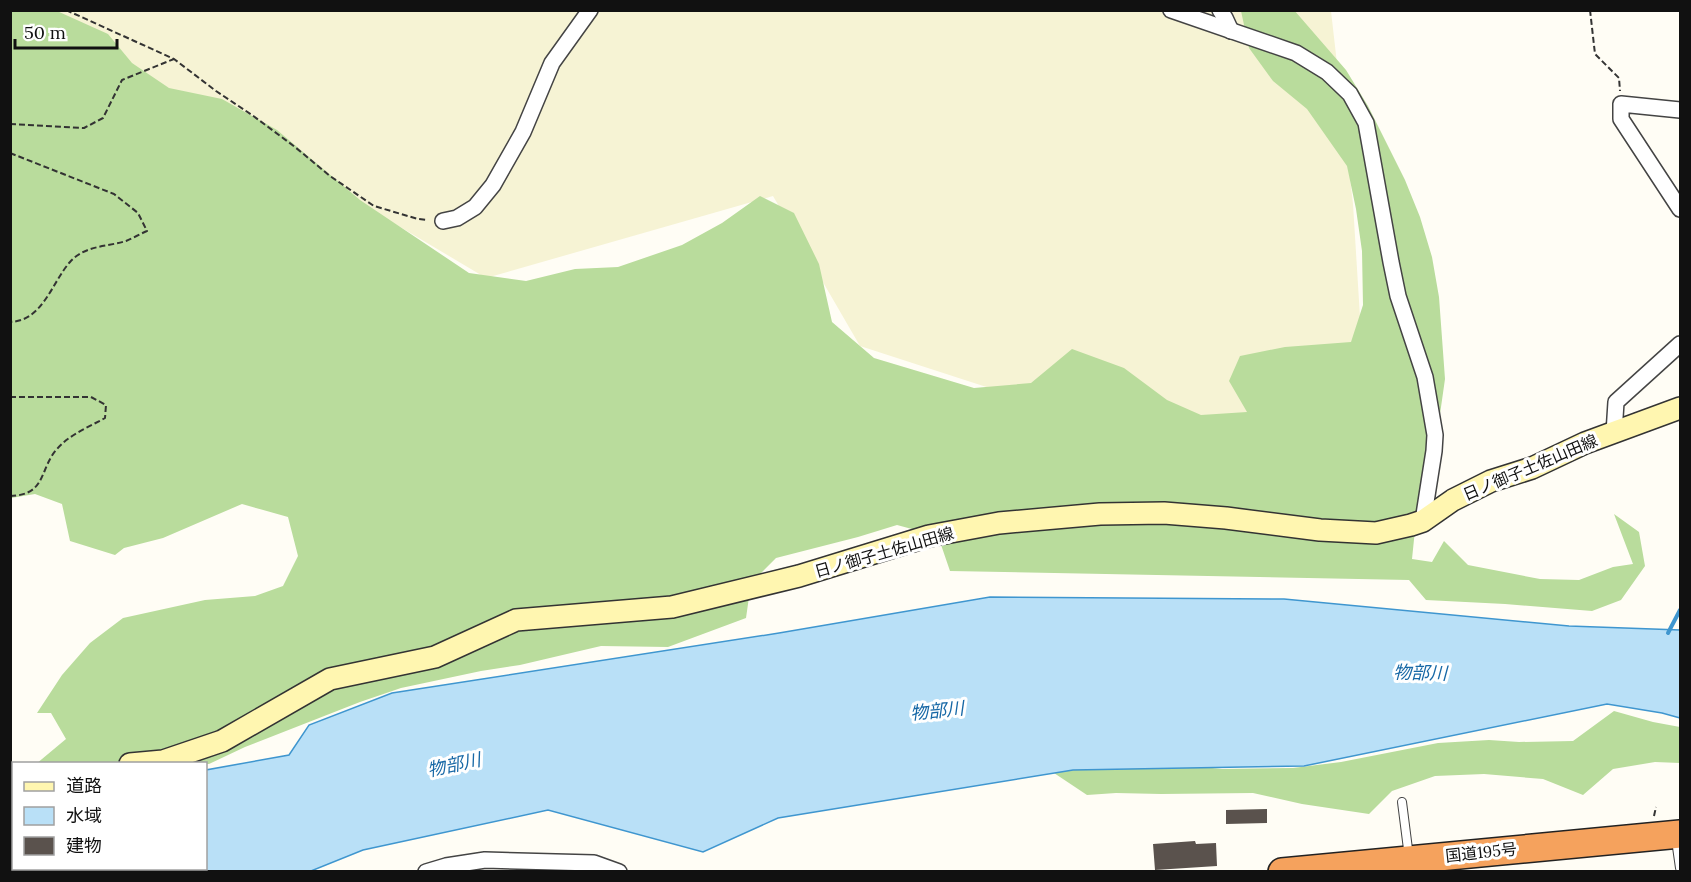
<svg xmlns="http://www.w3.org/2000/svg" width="1691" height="882" font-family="Lora,'Noto Sans JP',serif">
  <rect width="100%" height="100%" fill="#fffdf5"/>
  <path fill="#f6f3d4" d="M37,11H1331L1353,204L1367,430L1023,399L860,346L773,196L486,278Z"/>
  <g fill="#b9dc9c">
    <path d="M1294,10L1346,70L1368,106L1405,180L1420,217L1432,257L1439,297L1445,379L1439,421L1416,520L1412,559L1432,562L1444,541L1468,565L1540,579L1579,580L1613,567L1633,564L1614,514L1639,532L1645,566L1621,600L1592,611L1505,604L1426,600L1409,580L950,571L938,536L897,525L858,537L776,558L751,583L746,618L668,647L601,646L520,665L481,671L401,688L360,702L245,747L209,764H36L66,739L51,713H37L62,675L90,643L123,618L205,600L255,596L283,586L298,556L288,517L242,504L163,538L124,548L115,555L70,541L62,504L35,494L11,498V11H57L108,34L132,63L169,88L222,99L277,130L360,200L469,273L526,281L575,269L618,267L682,245L722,223L760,196L794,213L819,264L832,322L874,358L974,388L1031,383L1072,349L1124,368L1167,400L1201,415L1247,412L1229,381L1240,356L1285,347L1351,342L1363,305L1362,251L1356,209L1347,166L1307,109L1273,81L1249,48L1241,11Z"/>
    <path d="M1614,711L1653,722L1680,727V763L1655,762L1613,769L1583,795L1543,779L1484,774L1435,776L1392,791L1369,814L1302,804L1253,793L1161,794L1116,793L1087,795L1051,771L1087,760L1163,763L1222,769L1293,768L1341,762L1438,743L1489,740L1519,742L1573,741Z"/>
  </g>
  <path fill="#b9e0f7" stroke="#3f96cf" stroke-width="1.5" d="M990,597L1284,599L1569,626L1680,630V718L1662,713L1607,704L1304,766L1073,770L778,818L703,852L548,810L363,850L311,871L11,872V834L13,833L14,868H206V770L289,755L309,725L392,693L779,633Z"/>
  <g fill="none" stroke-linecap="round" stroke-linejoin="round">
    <path stroke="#3f96cf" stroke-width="4" d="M1668,633L1680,610"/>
  </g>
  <g fill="#5a524d">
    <path d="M1267,809V823L1226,824V810Z"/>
    <path d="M1195,841L1196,844L1216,843L1217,866L1155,870L1153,844Z"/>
  </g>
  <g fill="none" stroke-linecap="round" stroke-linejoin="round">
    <defs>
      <g id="lane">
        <path d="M1402,802L1409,857"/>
        <path d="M1676,840L1680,868"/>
      </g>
      <g id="street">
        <path d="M1171,10L1296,53L1327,72L1350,94L1366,123L1391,262L1398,296L1425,377L1435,435L1434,451L1423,521"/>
        <path d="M1220,10L1225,18L1231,31"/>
        <path d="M1680,110L1621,104V119L1680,209"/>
        <path d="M443,221L457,218L475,207L493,185L523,132L552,63L590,10"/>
        <path d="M1614,433L1616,402L1680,344"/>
        <path d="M426,872L446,866L485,860L594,863L619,872"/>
      </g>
      <g id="secondary">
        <path d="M130,764L163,761L222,741L330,679L435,657L516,620L672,607L799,576L929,536L999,523L1100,514L1164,513L1226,518L1320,530L1376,533L1411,525L1423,521L1453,500L1491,481L1532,468L1585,443L1680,408"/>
        <path d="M10,819L14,817"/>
      </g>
      <g id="highway">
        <path d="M10,843L14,847"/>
        <path d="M29,868L31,872"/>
        <path d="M1282,872L1680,834"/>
      </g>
    </defs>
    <use href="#lane" stroke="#444" stroke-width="10"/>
    <use href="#street" stroke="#444" stroke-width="18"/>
    <use href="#secondary" stroke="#333" stroke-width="24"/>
    <use href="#highway" stroke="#222" stroke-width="30"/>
    <g stroke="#333" stroke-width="2" stroke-dasharray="6 3" stroke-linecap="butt">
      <path d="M66,10L174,59L216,91L252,115L295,147L330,176L374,206L418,219L428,220"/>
      <path d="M1590,10L1595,54L1619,78L1620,91"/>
      <path d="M10,124L84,128L103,118L122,80L174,59"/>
      <path d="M10,153L114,194L138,213L147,231C140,234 133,238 126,241C107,247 85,245 70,262C52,282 43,321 10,322"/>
      <path d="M10,397H91L106,405L105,418C89,427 70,434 57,449C39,469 47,495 10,496"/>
      <path d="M1654,816L1656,807"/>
    </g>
    <use href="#lane" stroke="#fff" stroke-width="8"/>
    <use href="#street" stroke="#fff" stroke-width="15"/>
    <use href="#secondary" stroke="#fff6b0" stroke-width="21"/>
    <use href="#highway" stroke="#f5a25d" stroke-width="27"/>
  </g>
  <g text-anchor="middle" stroke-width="6" stroke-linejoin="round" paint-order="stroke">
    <g font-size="16" fill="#111" stroke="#fff">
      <text transform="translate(1530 467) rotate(-23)" y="6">日ノ御子土佐山田線</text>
      <text transform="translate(884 552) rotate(-16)" y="6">日ノ御子土佐山田線</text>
      <text transform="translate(1481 852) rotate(-6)" y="6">国道195号</text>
    </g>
    <g font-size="18" font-style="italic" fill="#1768a6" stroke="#fff">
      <text transform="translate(1420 673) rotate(1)" y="6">物部川</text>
      <text transform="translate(937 711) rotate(-6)" y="6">物部川</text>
      <text transform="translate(454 765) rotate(-12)" y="6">物部川</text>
    </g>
  </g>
  <rect width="1691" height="882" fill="none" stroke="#111111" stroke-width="24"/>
  <rect x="12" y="762" width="195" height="108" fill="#ffffff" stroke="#a0a0a0" stroke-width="1.5"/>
  <rect x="24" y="782" width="30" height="9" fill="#fff6b0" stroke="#a0a0a0" stroke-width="1.5"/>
  <text x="66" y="792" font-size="18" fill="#111111">道路</text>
  <rect x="24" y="807" width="30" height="18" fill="#b9e0f7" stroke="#a0a0a0" stroke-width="1.5"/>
  <text x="66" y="822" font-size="18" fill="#111111">水域</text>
  <rect x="24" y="837" width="30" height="18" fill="#5a524d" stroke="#a0a0a0" stroke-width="1.5"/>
  <text x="66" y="852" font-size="18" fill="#111111">建物</text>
  <path d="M15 39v9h102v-9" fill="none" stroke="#111111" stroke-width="3"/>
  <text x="24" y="39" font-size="18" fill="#111111" stroke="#ffffff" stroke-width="4.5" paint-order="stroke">50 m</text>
</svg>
